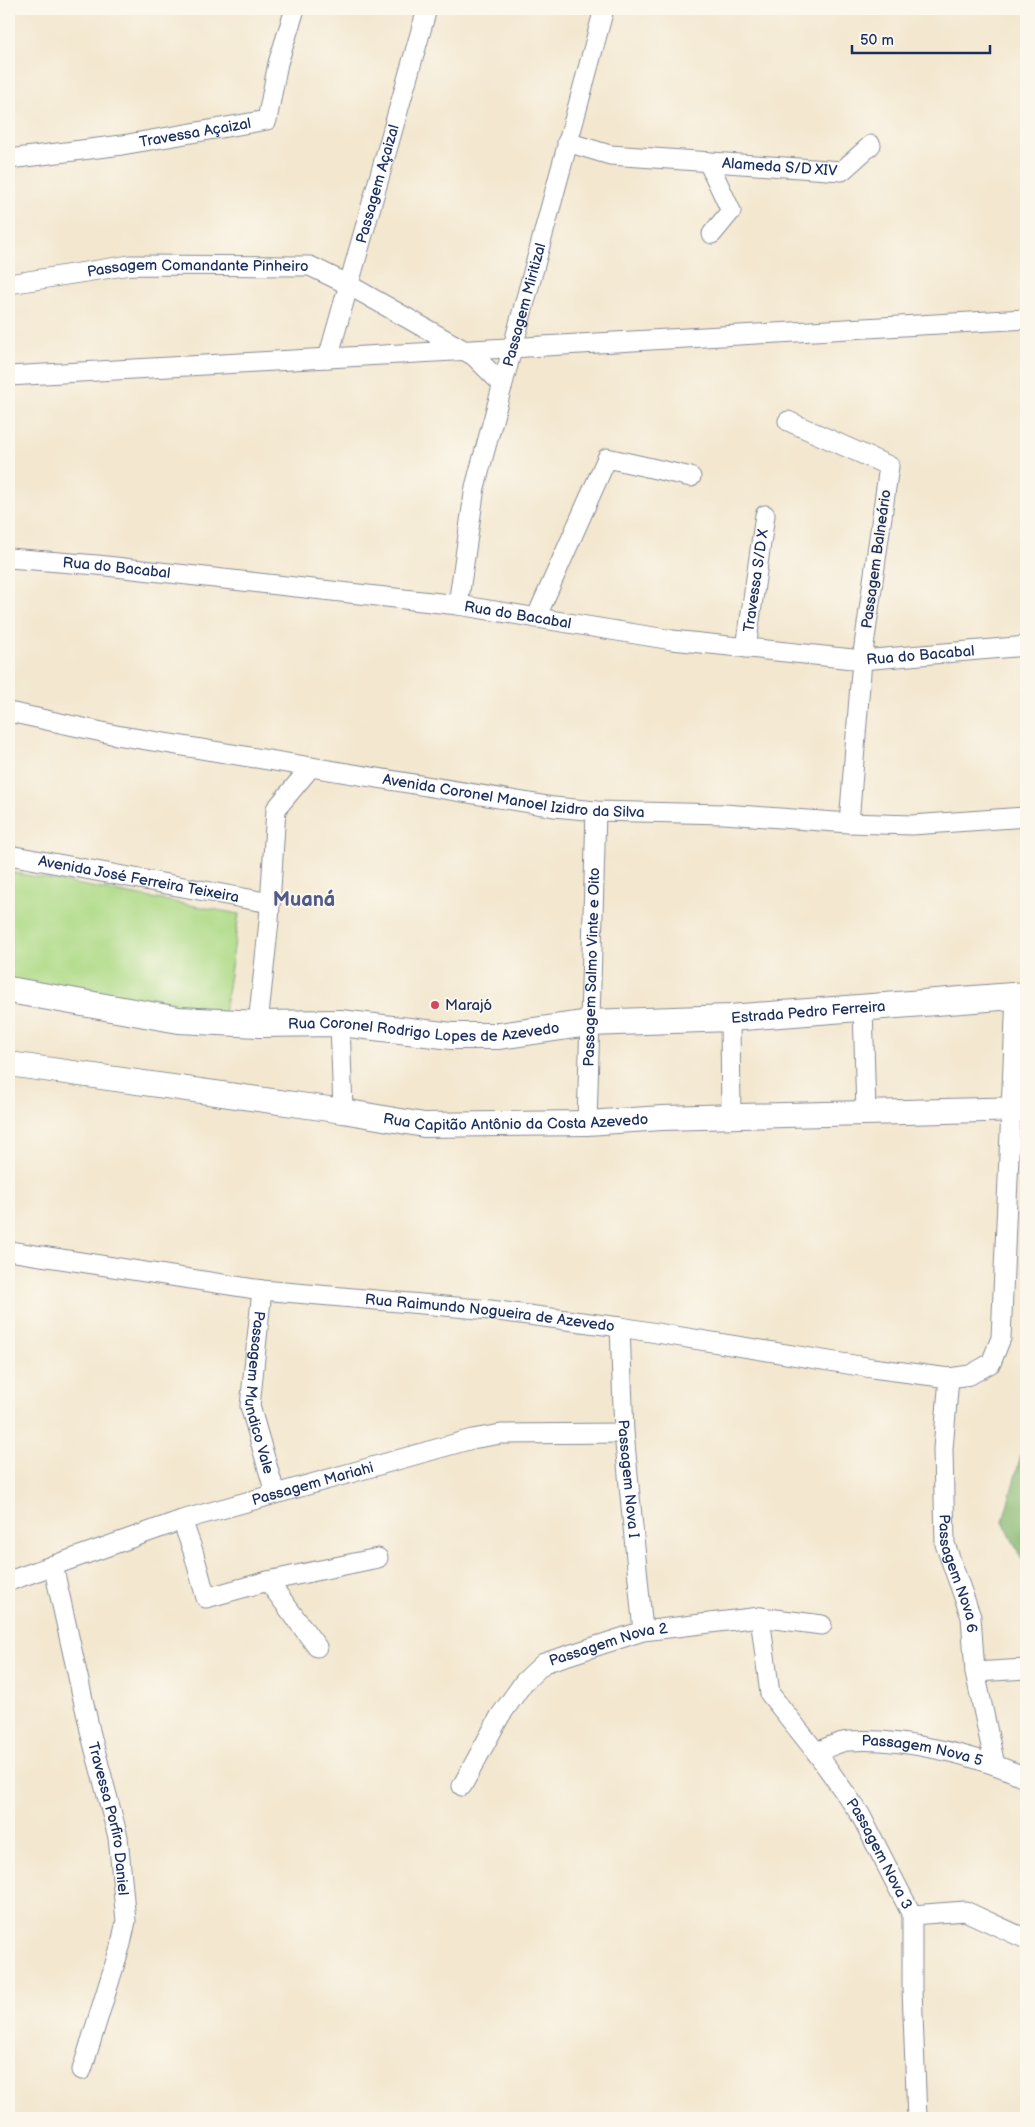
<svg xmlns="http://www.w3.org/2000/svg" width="1035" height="2127" font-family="'Balsamiq Sans',sans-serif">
  <rect width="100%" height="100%" fill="#fbf7ec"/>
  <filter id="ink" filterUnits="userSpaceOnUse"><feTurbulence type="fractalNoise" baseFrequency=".02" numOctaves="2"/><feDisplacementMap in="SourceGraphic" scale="10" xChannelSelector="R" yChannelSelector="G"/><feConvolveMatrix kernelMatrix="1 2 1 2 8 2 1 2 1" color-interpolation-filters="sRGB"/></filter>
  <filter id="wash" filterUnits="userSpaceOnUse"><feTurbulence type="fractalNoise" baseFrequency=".0096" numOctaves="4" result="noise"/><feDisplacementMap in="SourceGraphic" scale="20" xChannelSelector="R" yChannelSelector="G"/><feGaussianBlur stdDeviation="1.12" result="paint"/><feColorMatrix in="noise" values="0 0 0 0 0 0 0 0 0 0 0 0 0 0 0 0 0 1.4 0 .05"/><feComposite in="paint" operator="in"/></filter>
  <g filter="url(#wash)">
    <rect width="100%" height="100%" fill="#f3e7cf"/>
    <path fill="#adda86" stroke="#648472" d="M9,872L239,914L223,1020L9,991Z"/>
    <path fill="#8aba73" stroke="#527468" d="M1026,1437V1568L1003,1521Z"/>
  </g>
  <g filter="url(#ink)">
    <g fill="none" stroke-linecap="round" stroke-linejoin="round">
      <defs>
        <g id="minor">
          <path id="s1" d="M567,142L610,155L842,171L871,145"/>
          <path id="s2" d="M9,159L122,145L267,120L278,63L295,9"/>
          <path d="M708,162L731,211L712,234"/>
          <path id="s3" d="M9,284L130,265L310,266L347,284L474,356L503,385"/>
          <path id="s4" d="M328,358L427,9"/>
          <path d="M9,376L1026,319"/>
          <path d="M788,421L889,466L862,660L849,823"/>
          <path id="s5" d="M9,558L97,565L458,605L672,640L862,660L1026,646"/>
          <path id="s6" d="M458,605L475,487L604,9"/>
          <path d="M536,618L607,458L691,477"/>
          <path id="s7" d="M746,648L765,515"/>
          <path id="s8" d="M9,712L116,735L554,807L596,811L724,814L849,823L912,825L1026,817"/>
          <path id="s9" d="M9,855L270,903"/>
          <path d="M863,1007L866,1113"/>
          <path d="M730,1018L731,1117"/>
          <path d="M340,1023L343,1111"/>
          <path d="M258,1024L269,921L276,809L311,767"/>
          <path id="s10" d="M587,1123L596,811"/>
          <path id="s11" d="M9,1251L262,1290L490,1310L620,1327L872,1368L949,1378L970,1375L991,1363L1001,1338L1016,996"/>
          <path id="s12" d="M262,1290L250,1406L275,1493"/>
          <path id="s13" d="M620,1327L624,1433L643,1631"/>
          <path id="s14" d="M949,1378L943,1449L945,1544L971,1617L975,1672L995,1765"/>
          <path d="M182,1520L193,1551L206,1598L268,1581L317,1647"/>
          <path id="s15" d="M53,1565L91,1735L118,1837L126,1921L121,1944L82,2070"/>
          <path id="s16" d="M9,1581L182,1520L472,1439L501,1434L624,1433"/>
          <path d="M268,1581L378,1558"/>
          <path id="s17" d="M760,1617L770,1694L816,1752L860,1814L912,1915V1989L917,2118"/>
          <path d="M975,1672L1026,1669"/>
          <path id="s18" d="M816,1752C826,1749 839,1741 849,1741C900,1737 981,1756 1026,1778"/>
          <path id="s19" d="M462,1786L500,1716L524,1682L544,1663L643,1631L760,1617L822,1625"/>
          <path d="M912,1915L965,1911L1026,1939"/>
        </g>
        <g id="tertiary">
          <path id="s20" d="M9,1064L343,1111L424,1125L587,1123L662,1118L1026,1109"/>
        </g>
        <g id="secondary">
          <path id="s21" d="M9,990L179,1020L258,1024L340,1023L452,1036H499L589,1023L730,1018L1026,995"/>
        </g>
      </defs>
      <use href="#minor" stroke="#878b96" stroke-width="21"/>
      <use href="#tertiary" stroke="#878b96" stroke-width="26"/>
      <use href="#secondary" stroke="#878b96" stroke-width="28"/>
      <use href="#minor" stroke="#fff" stroke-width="19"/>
      <use href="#tertiary" stroke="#fff" stroke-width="24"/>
      <use href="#secondary" stroke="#fff" stroke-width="26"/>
    </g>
  </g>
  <circle fill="#d1495b" stroke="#fbf7ec" stroke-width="2" cx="435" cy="1005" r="5"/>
  <g text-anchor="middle" stroke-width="4" stroke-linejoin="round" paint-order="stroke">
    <g font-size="15" fill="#1b2f5e" stroke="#fbf7ec">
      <text dy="5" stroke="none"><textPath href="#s2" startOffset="188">Travessa Açaizal</textPath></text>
      <text dy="5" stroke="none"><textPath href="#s1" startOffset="215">Alameda S/D XIV</textPath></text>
      <text dy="5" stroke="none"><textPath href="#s4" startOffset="181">Passagem Açaizal</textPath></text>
      <text dy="5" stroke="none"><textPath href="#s3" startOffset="190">Passagem Comandante Pinheiro</textPath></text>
      <text dy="5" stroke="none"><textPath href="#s6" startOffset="308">Passagem Miritizal</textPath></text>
      <text transform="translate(876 559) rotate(-82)" y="5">Passagem Balneário</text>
      <text dy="5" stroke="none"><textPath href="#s5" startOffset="108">Rua do Bacabal</textPath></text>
      <text dy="5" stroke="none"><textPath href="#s7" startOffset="68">Travessa S/D X</textPath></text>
      <text dy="5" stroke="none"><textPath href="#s5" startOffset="512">Rua do Bacabal</textPath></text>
      <text dy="5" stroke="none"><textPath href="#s5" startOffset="918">Rua do Bacabal</textPath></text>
      <text dy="5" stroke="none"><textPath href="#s8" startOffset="512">Avenida Coronel Manoel Izidro da Silva</textPath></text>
      <text dy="5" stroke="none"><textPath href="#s9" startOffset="132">Avenida José Ferreira Teixeira</textPath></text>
      <text dy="5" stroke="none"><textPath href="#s10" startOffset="156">Passagem Salmo Vinte e Oito</textPath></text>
      <text dy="5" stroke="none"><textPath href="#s21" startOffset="804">Estrada Pedro Ferreira</textPath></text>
      <text dy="5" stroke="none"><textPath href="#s21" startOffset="418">Rua Coronel Rodrigo Lopes de Azevedo</textPath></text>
      <text dy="5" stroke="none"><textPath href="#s20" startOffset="511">Rua Capitão Antônio da Costa Azevedo</textPath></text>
      <text dy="5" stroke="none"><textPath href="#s11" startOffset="485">Rua Raimundo Nogueira de Azevedo</textPath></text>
      <text dy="5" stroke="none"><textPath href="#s12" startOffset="104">Passagem Mundico Vale</textPath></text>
      <text dy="5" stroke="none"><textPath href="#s13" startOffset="152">Passagem Nova I</textPath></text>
      <text dy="5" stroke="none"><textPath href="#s16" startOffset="319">Passagem Mariahi</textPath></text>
      <text dy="5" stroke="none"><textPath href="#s14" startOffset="198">Passagem Nova 6</textPath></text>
      <text dy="5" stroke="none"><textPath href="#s19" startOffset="216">Passagem Nova 2</textPath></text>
      <text dy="5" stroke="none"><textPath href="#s18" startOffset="109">Passagem Nova 5</textPath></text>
      <text dy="5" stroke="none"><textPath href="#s15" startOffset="260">Travessa Porfiro Daniel</textPath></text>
      <text dy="5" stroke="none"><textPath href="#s17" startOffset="272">Passagem Nova 3</textPath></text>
    </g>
    <g font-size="15" fill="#1b2f5e" stroke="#fbf7ec" text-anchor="start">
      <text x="445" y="1010">Marajó</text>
    </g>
    <g font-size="20" font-weight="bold" fill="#515b89" stroke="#fbf7ec">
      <text x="304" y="906">Muaná</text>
    </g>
  </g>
  <rect width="1035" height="2127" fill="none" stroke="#fbf7ec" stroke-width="30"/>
  <path d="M852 45v8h138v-8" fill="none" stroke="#1b2f5e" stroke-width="2.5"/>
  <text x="860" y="45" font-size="15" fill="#1b2f5e" stroke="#fbf7ec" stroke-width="4" paint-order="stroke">50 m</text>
</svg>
